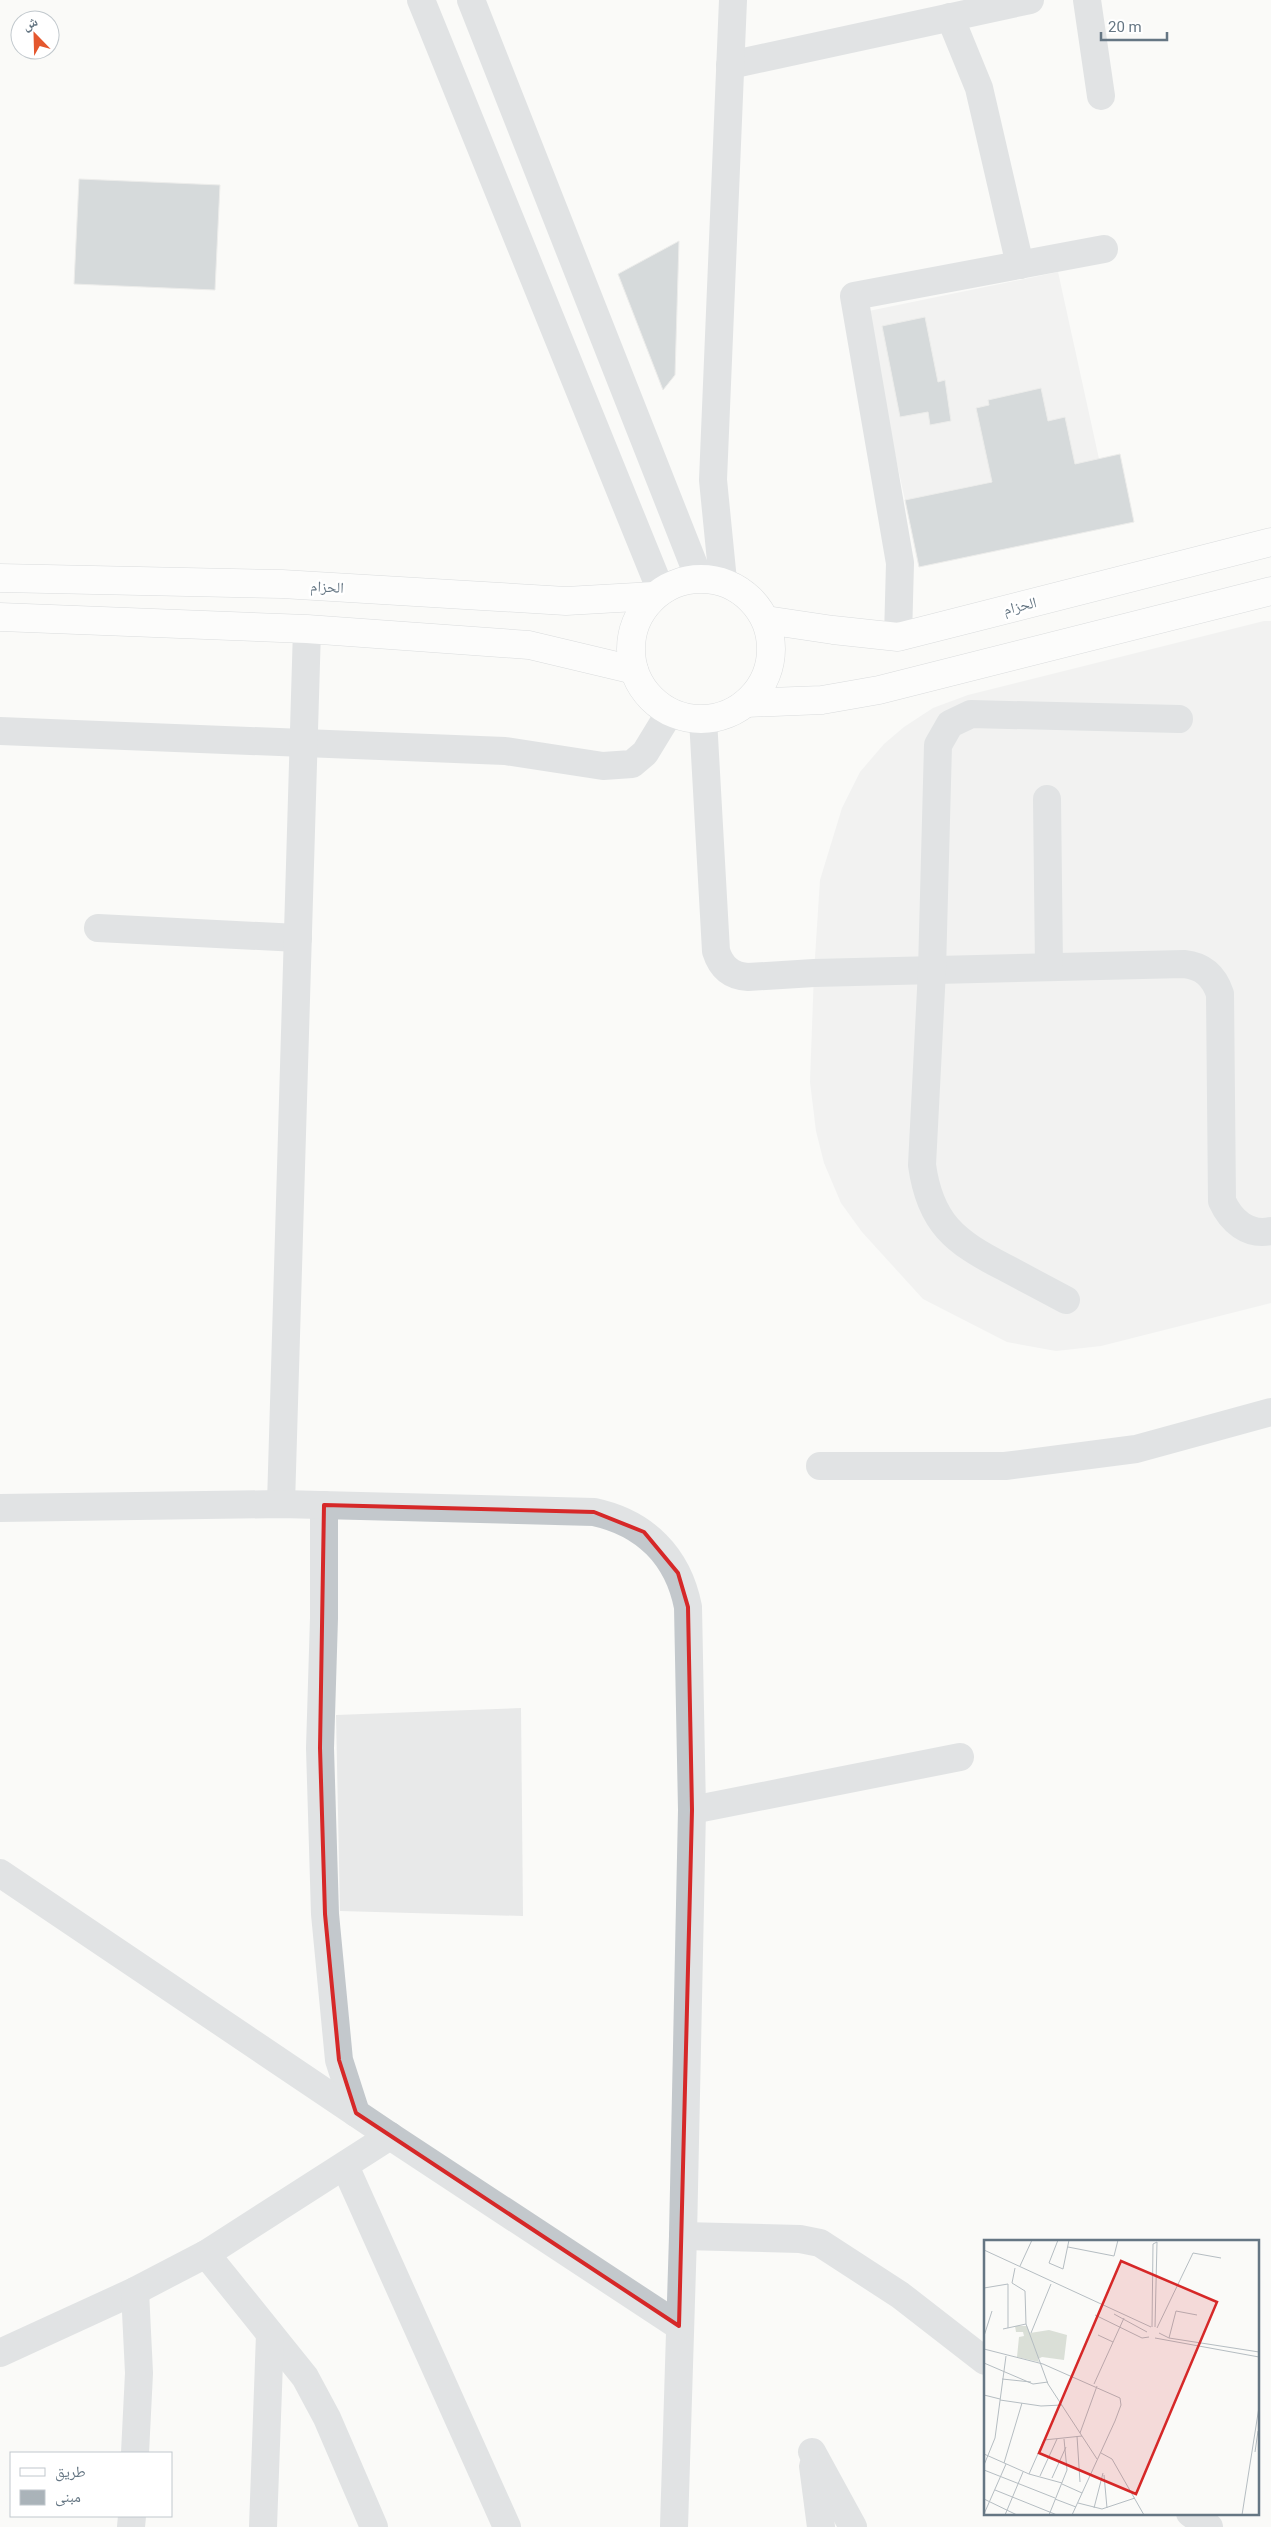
<svg xmlns="http://www.w3.org/2000/svg" width="1271" height="2527" font-family="Roboto,'Noto Naskh Arabic',sans-serif">
  <rect width="100%" height="100%" fill="#fafaf8"/>
  <g fill="#e8e9e9">
    <path d="M1058,272L1099,459L905,500L864,312Z"/>
    <path d="M1264,621H1271V1303L1101,1346L1056,1351L1007,1342L923,1299L862,1232L841,1203L824,1163L816,1131L810,1082L814,973L820,880L842,808L860,772L884,744L904,727L933,708L968,695Z"/>
    <path d="M521,1708L523,1916L340,1911L336,1715Z"/>
  </g>
  <g fill="#aab3b9" stroke="#dcdcda">
    <path d="M79,179L220,185L215,290L74,284Z"/>
    <path d="M679,241L675,375L663,390L618,274Z"/>
    <path d="M925,317L938,382L945,380L951,421L930,425L928,412L900,417L882,326Z"/>
    <path d="M1041,388L1048,421L1065,417L1075,464L1120,454L1134,522L919,567L905,500L992,482L976,408L989,405L988,400Z"/>
  </g>
  <g fill="none" stroke-linecap="round" stroke-linejoin="round">
    <defs>
      <g id="major">
        <path d="M0,578L282,584L566,601L654,596"/>
        <circle cx="701" cy="649" r="70"/>
        <path d="M0,617L307,629L529,645L634,670"/>
        <path d="M766,620L833,630L898,637L1271,542"/>
        <path d="M746,703L822,700L879,690L1271,591"/>
      </g>
    </defs>
    <use href="#major" stroke="#b5babe" stroke-width="29"/>
    <g stroke="#c3c8cc" stroke-width="28">
      <path d="M421,0L661,591"/>
      <path d="M471,0L699,578"/>
      <path d="M1087,0L1101,96"/>
      <path d="M950,17L979,88L1020,265"/>
      <path d="M730,65L1030,0"/>
      <path d="M723,581L713,480L733,0"/>
      <path d="M898,637L900,563L854,296L1104,249"/>
      <path d="M703,719L716,951C721,967 731,976 748,977L814,973L1184,964C1203,966 1214,976 1220,994L1222,1201C1231,1221 1248,1236 1271,1231"/>
      <path d="M0,731L505,751L603,766L632,764L645,753L670,712"/>
      <path d="M1047,799L1049,967"/>
      <path d="M98,928L298,938"/>
      <path d="M1066,1300C1045,1289 1025,1278 1004,1267C955,1242 930,1223 922,1165L932,970L938,745L950,724L971,714L1179,719"/>
      <path d="M820,1466H1005L1136,1449L1271,1412"/>
      <path d="M281,1504L307,629"/>
      <path d="M324,1505V1618L320,1748L325,1914L339,2060L356,2113"/>
      <path d="M0,1508L281,1504L594,1512C645,1523 678,1556 688,1607L692,1810L683,2236L674,2527"/>
      <path d="M692,1810L960,1757"/>
      <path d="M0,1873L390,2136L679,2326"/>
      <path d="M345,2166L507,2527"/>
      <path d="M683,2236L800,2239L820,2243L900,2295L985,2361"/>
      <path d="M206,2254L305,2377L327,2418L374,2527"/>
      <path d="M0,2353L135,2291L206,2254L390,2136"/>
      <path d="M812,2452L853,2527"/>
      <path d="M135,2453L139,2373L135,2291"/>
      <path d="M813,2466L821,2527"/>
      <path d="M1190,2513L1209,2527"/>
      <path d="M131,2527L132,2516"/>
      <path d="M263,2527L270,2334"/>
    </g>
    <use href="#major" stroke="#fff" stroke-width="28"/>
  </g>
  <path d="M0 0H1271V2527H0ZM324,1505L594,1512L644,1532L678,1573L688,1607L692,1810L679,2326L356,2113L339,2060L325,1914L320,1748Z" fill="#fafaf8" fill-opacity=".55" fill-rule="evenodd"/>
  <path fill="none" stroke="#d62828" stroke-width="4" stroke-linejoin="round" d="M324,1505L594,1512L644,1532L678,1573L688,1607L692,1810L679,2326L356,2113L339,2060L325,1914L320,1748Z"/>
  <g text-anchor="middle" stroke-width="5" stroke-linejoin="round" paint-order="stroke">
    <g font-size="15" fill="#657683" stroke="#fff">
      <text transform="translate(327 587) rotate(3)" y="5">الحزام</text>
      <text transform="translate(1020 606) rotate(-14)" y="5">الحزام</text>
    </g>
  </g>
  <g transform="translate(984 2240)">
    <rect width="275" height="275" fill="#fafaf8"/>
    <path d="M31,86H43L46,93L65,90L83,95L80,120L58,117L54,119L55,122L33,117L35,97L40,96L39,92H32Z" fill="#dadfd7"/>
    <path fill="none" stroke="#b5bdc2" stroke-width="1" d="M74,0L65,23L79,29L85,0M84,7L130,16L134,0M0,10L167,87M36,26L48,0M31,28L28,43L41,51L42,84L64,144L113,219M24,44V88M0,48L24,44M130,74L163,92M111,75L158,98L165,97M168,87L169,4L173,2M171,87L173,2M173,88L209,13L237,18M19,89L42,84M47,93L67,44M175,93L185,98L275,112M114,95L129,102M0,96L8,71M171,98L275,117M185,98L192,71L213,75M0,109L59,124L136,158L137,165L131,181L88,275M0,123L49,144L64,142M18,139L47,142M110,144L140,78M0,155L16,159M16,160L57,166L78,165M96,193L113,146M93,196L96,242M271,212L274,191M117,213L128,219L160,275M0,214L45,234L78,243M20,223L38,163M0,225L11,198L22,116M0,230L71,258M45,234L60,200L98,196M120,235L123,268M56,236L73,199M68,238L82,207M78,244L98,253M11,250L73,275M0,259L33,275M71,259L92,267M94,263L118,269L151,258M110,268L119,233M0,274L22,224M21,275L39,232M65,275L83,230L80,199M258,275L275,167"/>
    <path fill="#d62828" fill-opacity="0.15" stroke="#d62828" stroke-width="2.5" d="M137,21L233,62L152,254L55,213Z"/>
    <rect width="275" height="275" fill="none" stroke="#657683" stroke-width="2.5"/>
  </g>
  <rect x="10" y="2452" width="162" height="65" fill="#ffffff" stroke="#c1c8cd"/>
  <rect x="20" y="2468" width="25" height="8" fill="#ffffff" stroke="#c1c8cd"/>
  <text x="55" y="2477" font-size="15" fill="#657683">طريق</text>
  <rect x="20" y="2490" width="25" height="15" fill="#aab3b9" stroke="#c1c8cd"/>
  <text x="55" y="2502" font-size="15" fill="#657683">مبنى</text>
  <g transform="translate(35 35) rotate(337)"><circle r="24" fill="#ffffff" stroke="#c1c8cd"/>
  <path d="M0-4L9 19L0 12L-9 19Z" fill="#e4572e"/>
  <text y="-8" font-size="14" font-weight="bold" text-anchor="middle" fill="#657683">ش</text>
  </g>
  <path d="M1101 32v8h66v-8" fill="none" stroke="#657683" stroke-width="2.5"/>
  <text x="1108" y="32" font-size="15" fill="#657683" stroke="#ffffff" stroke-width="4" paint-order="stroke">20 m</text>
</svg>
